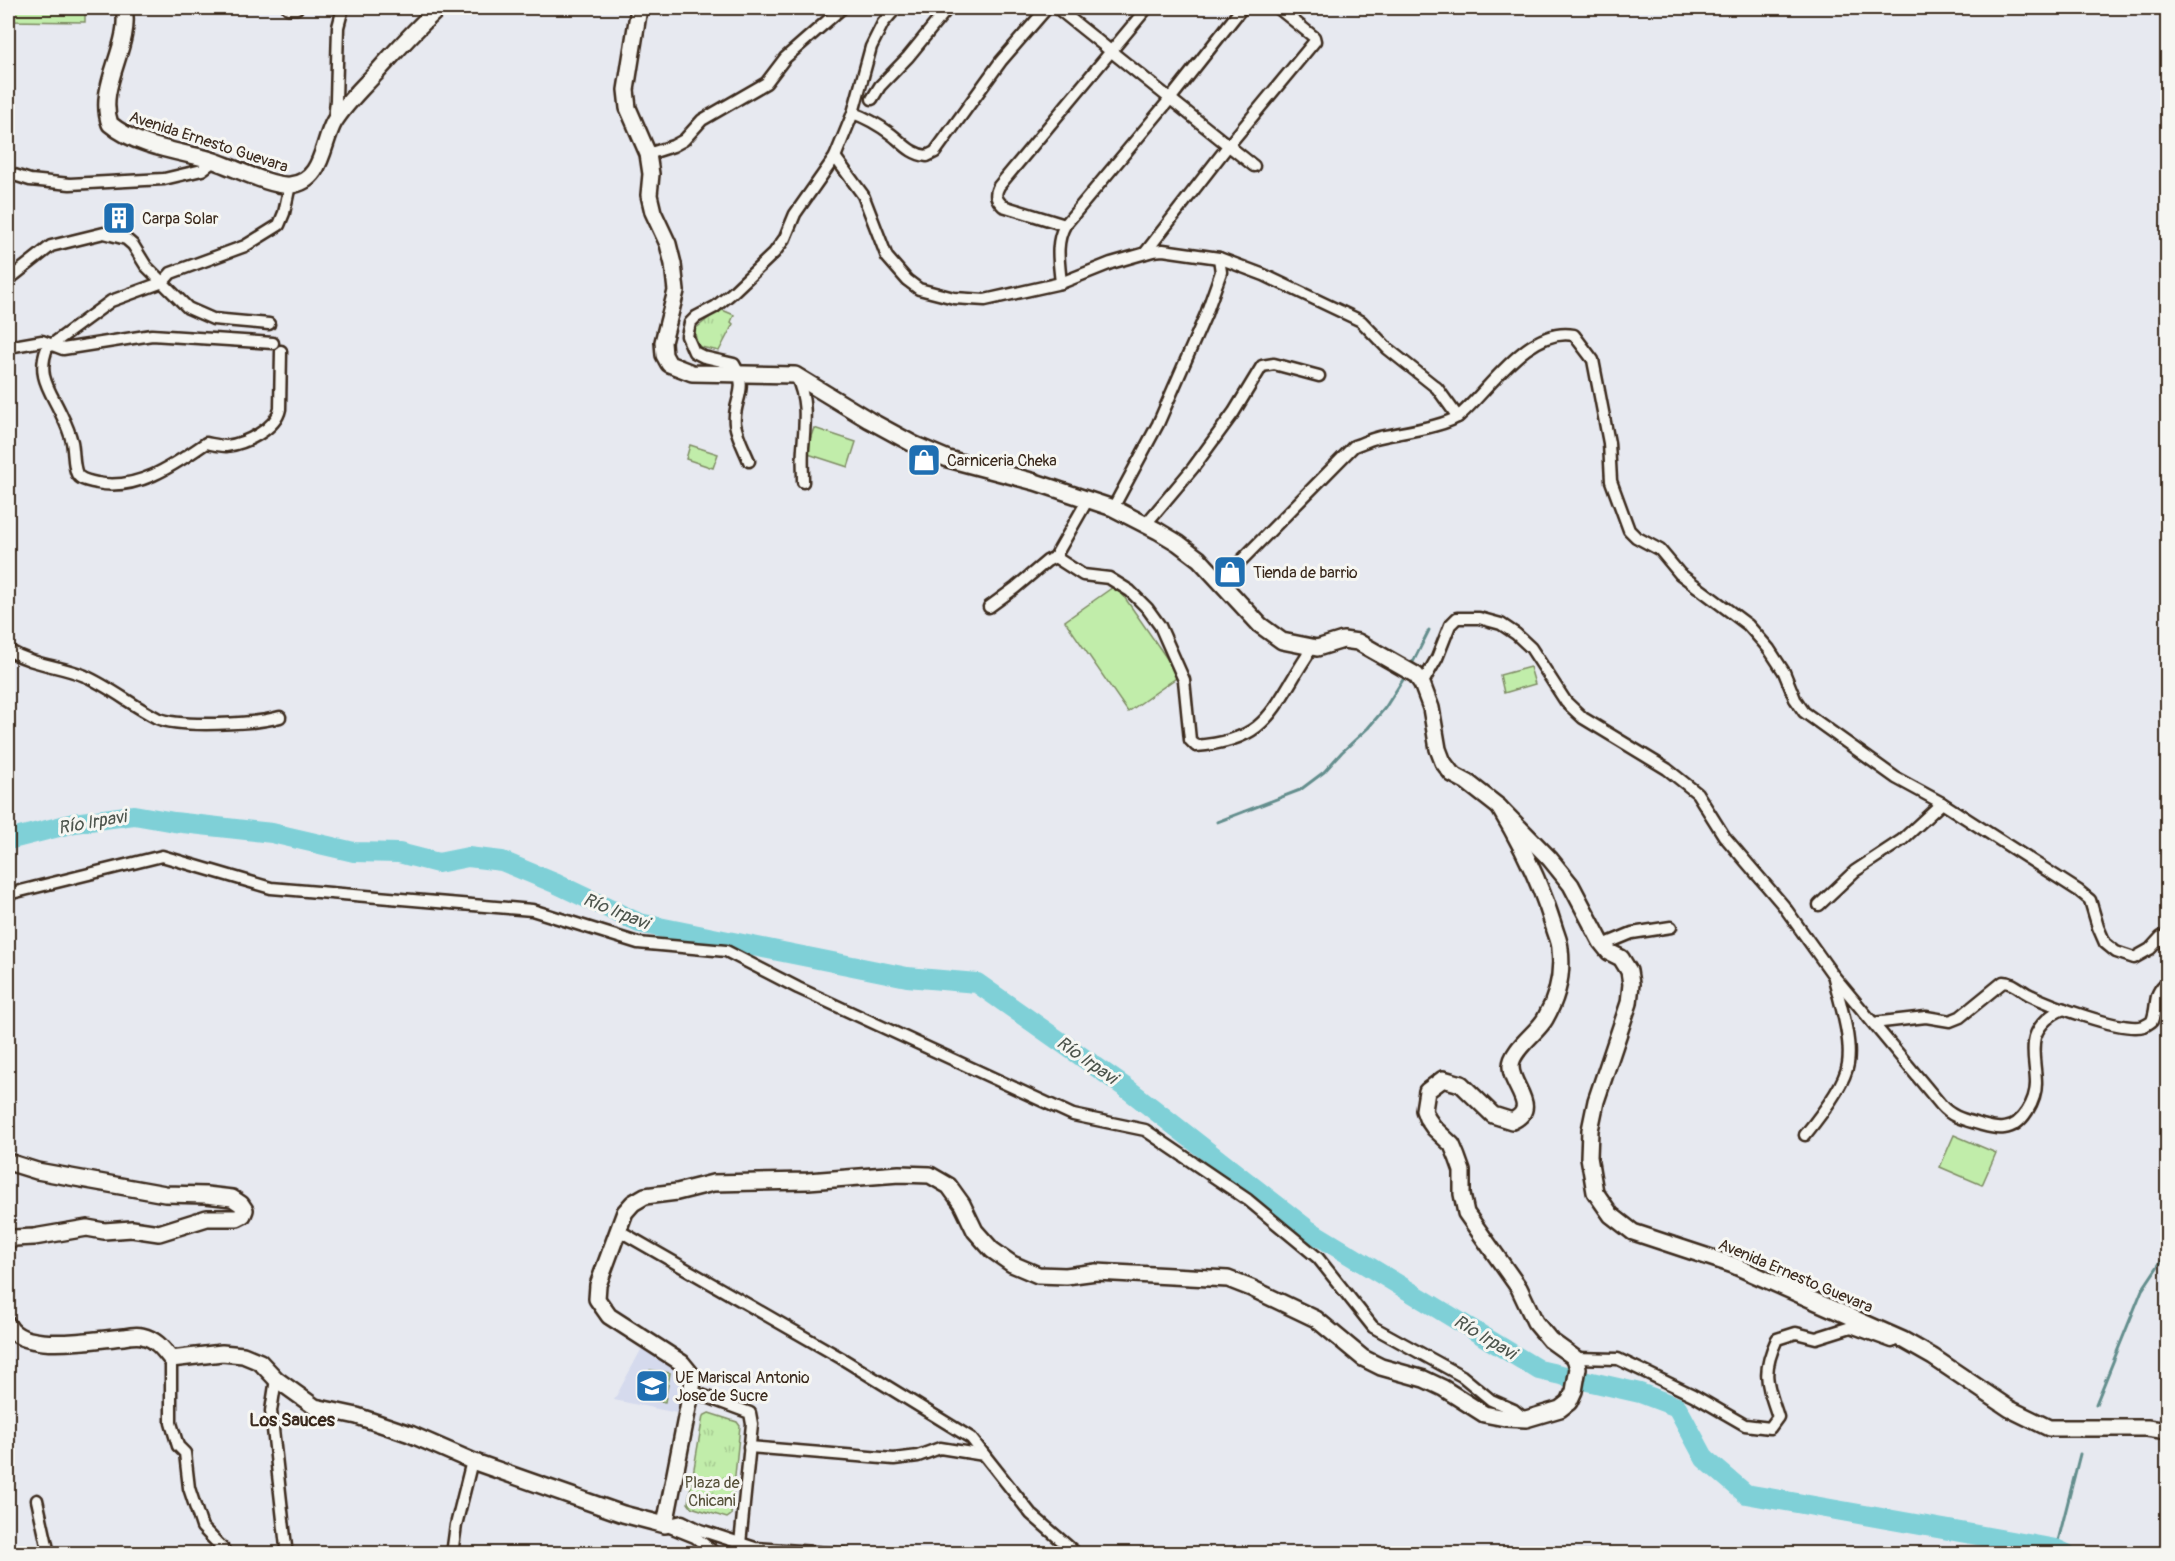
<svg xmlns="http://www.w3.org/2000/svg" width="2175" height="1561" font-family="Pangolin,sans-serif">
  <defs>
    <pattern id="park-tufts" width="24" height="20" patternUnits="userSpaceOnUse" patternTransform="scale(1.5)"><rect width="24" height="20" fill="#c1edaa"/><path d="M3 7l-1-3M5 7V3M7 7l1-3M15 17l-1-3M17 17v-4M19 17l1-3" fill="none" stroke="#a7cb92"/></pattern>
  </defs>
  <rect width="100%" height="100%" fill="#e7e9f0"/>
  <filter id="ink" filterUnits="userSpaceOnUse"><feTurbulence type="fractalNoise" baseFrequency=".0167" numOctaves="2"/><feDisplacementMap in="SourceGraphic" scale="12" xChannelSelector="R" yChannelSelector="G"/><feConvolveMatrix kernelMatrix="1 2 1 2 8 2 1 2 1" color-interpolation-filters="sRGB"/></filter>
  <g filter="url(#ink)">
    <path fill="#d5daed" d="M642,1348L685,1371L677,1413L614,1400Z"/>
    <g fill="#c1edaa" stroke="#7e8c64" stroke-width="1.5">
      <path d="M8,8H85V22L8,21Z"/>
      <path d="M814,428L856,442L848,467L805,453Z"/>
      <path d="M690,445L718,454L713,468L686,459Z"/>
      <path d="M1116,585L1179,676L1128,712L1065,621Z"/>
      <path d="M1530,667L1535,684L1504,693L1500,675Z"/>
      <path d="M1954,1135L1996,1153L1982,1185L1940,1167Z"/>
      <path d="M650,1370L670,1373L665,1402L645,1399Z"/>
    </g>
    <g fill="url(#park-tufts)" stroke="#7e8c64" stroke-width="1.5">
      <path d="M720,309L734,315L731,322L733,324L719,351L701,347L696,344L695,329Z"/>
      <path d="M709,1413L737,1422L740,1426L731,1515L727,1518L691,1507L688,1503L703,1416Z"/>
    </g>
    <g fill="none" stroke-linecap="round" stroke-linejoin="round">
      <g stroke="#648e8d" stroke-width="3">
        <path d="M1411,666L1429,630"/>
        <path d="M1217,822L1300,790L1324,772L1342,752L1368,728L1385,708L1406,675"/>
        <path d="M2096,1404L2142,1290L2168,1251"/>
        <path d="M2056,1549L2080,1454"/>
      </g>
      <path stroke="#7fd0d7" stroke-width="20" d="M8,840L74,823L134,815L174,822L272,833L354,852L399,853L438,863L468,857L502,861L557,884L639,923L907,977L977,983L1129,1090L1307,1229L1539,1370L1640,1393L1677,1407L1705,1459L1746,1494L2056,1549L2067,1554"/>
      <defs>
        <g id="street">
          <path d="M288,8H297"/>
          <path d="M1057,8L1254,166"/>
          <path d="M872,99L880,86L908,57L948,8"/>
          <path d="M853,113C867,118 879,125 891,134C903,143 910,154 927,156L935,152L1001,61L1047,8"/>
          <path d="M334,120L336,100L338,27L343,8"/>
          <path d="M648,154L673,146L684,140L702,120L766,83L785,58L842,8"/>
          <path d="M835,157L863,195L887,257L907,280L919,289L954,298L985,300L1061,283L1111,263L1153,251L1163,250L1219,258L1264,275L1361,321L1388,349L1437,388L1458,417"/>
          <path d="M8,173L30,180L70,184L164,179L202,170L214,161"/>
          <path d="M1065,225L1003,206C996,199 994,195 999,186L1147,8"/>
          <path d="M1145,253L1228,146L1315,41L1314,37L1278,8"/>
          <path d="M8,280L51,246L104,233L126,239L133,245L146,266L188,308L213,319L269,324"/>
          <path d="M1061,283C1059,262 1055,243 1065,225L1171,98L1242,8"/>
          <path d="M8,347L42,341L63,349L152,335L273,343"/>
          <path d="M281,351L280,409C276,429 245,444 226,446C220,446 212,444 206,443C174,465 138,491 97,483C90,481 81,481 77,474C73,466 74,452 72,442C70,434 66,424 62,416C51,391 36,377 47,348L111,301L163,282L171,273L245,246L279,225L284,213L290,185"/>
          <path d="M796,376C808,401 805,421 803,448C802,459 803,470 803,482"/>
          <path d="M749,461C744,449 737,436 735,424C732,402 750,390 734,364L704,357L694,352L687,336L690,323L696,317L715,307L732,293L774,253L785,238L795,214L835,157L853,113L871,47L883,23L896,8"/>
          <path d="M1113,508L1158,424L1206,314L1221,272L1219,258"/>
          <path d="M1145,525L1193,468L1234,412L1262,366L1274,364L1319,376"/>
          <path d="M1055,557L1083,575L1109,578L1130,591L1147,608L1160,626L1184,680L1190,740L1196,746C1268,740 1271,711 1307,656L1309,648"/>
          <path d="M1221,581L1354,446C1361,444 1368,440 1376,438C1396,433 1446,427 1460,415C1490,389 1529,326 1574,335L1593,360L1609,443L1611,481L1629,530L1636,537L1660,550L1680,574L1748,625L1769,649L1784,672L1795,699L1804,712L1896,778L1942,803L2079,891L2090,900L2098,927L2105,943L2116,952L2134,958L2150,949L2161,937L2168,947"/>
          <path d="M989,607L1015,588L1047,561L1055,557L1087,501"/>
          <path d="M8,650C35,666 58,665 85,676C110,687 133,706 157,718C179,728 256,724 280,717"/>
          <path d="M1422,684L1437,658L1450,625L1457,618H1479L1501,624L1516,634L1531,648L1566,702L1583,718L1667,769L1697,793L1724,836L1783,905L1833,975L1941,1105C1952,1118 1966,1120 1982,1125C1989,1127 1996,1129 2004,1128C2023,1126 2036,1100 2036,1083C2036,1068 2031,1052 2035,1037C2039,1024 2052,1013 2064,1009"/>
          <path d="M8,894L162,856L271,888L532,910L638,943L726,951L798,988L1073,1115L1145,1130L1248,1200L1318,1258L1373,1327L1462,1376L1491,1400L1514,1410L1525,1419"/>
          <path d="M1819,905L1855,871L1902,840L1942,803"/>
          <path d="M1603,945L1632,933L1671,927"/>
          <path d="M1873,1023L1926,1017L1950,1021L1960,1017L2003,982C2013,982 2019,989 2028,994C2048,1004 2123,1033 2144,1026C2146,1025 2151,1022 2152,1021C2159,1004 2151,995 2168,981"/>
          <path d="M1805,1135C1818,1119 1845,1084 1848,1064C1852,1039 1840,1003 1834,978"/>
          <path d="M618,1230L841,1358L971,1438L1031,1514L1077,1554"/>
          <path d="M1575,1358L1618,1359L1693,1395L1745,1425L1770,1428L1778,1417C1767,1383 1761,1374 1777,1339L1796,1333L1816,1338L1851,1327L1892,1342"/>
          <path d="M171,1359V1423L178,1446L185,1453L189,1488L202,1527L224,1550"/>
          <path d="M276,1379L271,1411L286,1547"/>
          <path d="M691,1391L750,1413L752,1424L740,1544"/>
          <path d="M749,1447L894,1459L918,1456L940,1448L984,1455"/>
          <path d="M37,1500L49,1554"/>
          <path d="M665,1525L682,1521L700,1530L755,1548L845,1554"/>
          <path d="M665,1525L695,1537L716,1554"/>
          <path d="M452,1554L456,1525L472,1461"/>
        </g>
        <g id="secondary">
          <path d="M124,8C132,47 96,86 110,124C136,146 176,151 208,159C230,165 270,187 290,185C323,182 322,143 334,122C345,104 361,89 376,73C396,51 416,28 439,8"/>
          <path d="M639,8L626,90L628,108L648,154L651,174L649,195L653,212L668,244L673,264L676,291L663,342L664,355L669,364L692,373L795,375L869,420L915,445L948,459L1035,482L1113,508L1158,531L1178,543L1199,559L1260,625L1282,641L1317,648L1343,640L1358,642L1416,675L1422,684L1431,708L1438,749L1443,762L1452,774L1467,782L1499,807L1550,859L1571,885L1601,942L1609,952L1621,958L1629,971L1631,984L1629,1003L1596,1101L1590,1130L1589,1157L1595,1192L1611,1215L1633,1232L1733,1265L1903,1340L1933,1357L2010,1409L2049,1428H2147L2168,1431"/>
          <path d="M8,1162L37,1171L165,1194L206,1195L232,1198L241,1204L245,1210L243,1215L237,1218H207L159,1233L132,1229L104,1231L87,1228L34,1237L14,1238L8,1242"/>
          <path d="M8,1325C22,1354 96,1339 124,1337C129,1336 137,1335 142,1336C156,1339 163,1349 171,1359L222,1353L243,1355L260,1362L276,1379L315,1407L357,1416L410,1434L472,1461L623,1514L665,1525L693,1382L691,1374L682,1363L609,1316L597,1299L598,1285L625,1212L633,1203L645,1196L677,1192L713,1183L808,1181L899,1174L930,1175L949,1186L962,1204L975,1231L992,1250L1012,1264L1038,1275L1066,1276L1096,1272L1228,1279L1251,1288L1316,1319L1363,1358L1381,1367L1424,1379L1443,1388L1484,1414L1505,1418L1526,1419L1560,1409L1569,1402L1574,1391L1578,1368L1575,1358L1550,1340L1535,1322L1519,1288L1466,1213L1462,1194V1171L1457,1157L1452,1145L1434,1128L1427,1118L1424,1110L1427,1091L1443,1079L1461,1084L1493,1115L1512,1121C1541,1108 1510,1086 1511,1066C1511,1050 1537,1033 1545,1019C1557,998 1563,973 1560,949C1560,942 1556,934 1554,927C1541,884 1522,845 1499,807"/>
        </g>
      </defs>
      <use href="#street" stroke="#3b2a1e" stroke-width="15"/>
      <use href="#secondary" stroke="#3b2a1e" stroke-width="20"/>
      <use href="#street" stroke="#f6f6f2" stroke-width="10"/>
      <use href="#secondary" stroke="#f6f6f2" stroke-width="15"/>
    </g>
  </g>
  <defs>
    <symbol id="building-square" viewBox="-11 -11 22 22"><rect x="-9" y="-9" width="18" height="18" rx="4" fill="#1f6fb2" stroke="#f6f6f2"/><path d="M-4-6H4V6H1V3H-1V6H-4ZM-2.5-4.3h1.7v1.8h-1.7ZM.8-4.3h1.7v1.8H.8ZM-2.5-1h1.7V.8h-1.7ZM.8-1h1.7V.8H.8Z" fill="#fff"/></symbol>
    <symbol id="shop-square" viewBox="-11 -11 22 22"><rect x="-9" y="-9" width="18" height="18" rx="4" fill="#1f6fb2" stroke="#f6f6f2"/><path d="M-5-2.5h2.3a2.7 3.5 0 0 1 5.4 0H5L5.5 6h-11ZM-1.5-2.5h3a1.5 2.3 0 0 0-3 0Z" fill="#fff"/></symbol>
    <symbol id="school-square" viewBox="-11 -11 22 22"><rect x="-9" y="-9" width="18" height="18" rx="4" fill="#1f6fb2" stroke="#f6f6f2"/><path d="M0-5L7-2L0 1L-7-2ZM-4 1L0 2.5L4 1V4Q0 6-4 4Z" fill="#fff"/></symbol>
  </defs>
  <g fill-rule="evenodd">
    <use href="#building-square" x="100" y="199" width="38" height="38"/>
    <use href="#shop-square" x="905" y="441" width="38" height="38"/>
    <use href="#shop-square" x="1211" y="553" width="38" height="38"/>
    <use href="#school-square" x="633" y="1367" width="38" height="38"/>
  </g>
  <g text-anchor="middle" stroke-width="6" stroke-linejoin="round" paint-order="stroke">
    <g font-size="16" fill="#3b2a1e" stroke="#f6f6f2">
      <text transform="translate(209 141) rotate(18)" y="6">Avenida Ernesto Guevara</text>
      <text transform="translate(1796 1275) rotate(23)" y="6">Avenida Ernesto Guevara</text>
    </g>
    <g font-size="16" fill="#3b2a1e" stroke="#f6f6f2" text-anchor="start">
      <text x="142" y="224">Carpa Solar</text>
      <text x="947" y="466">Carniceria Cheka</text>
      <text x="1253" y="578">Tienda de barrio</text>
      <text x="675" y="1383">UE Mariscal Antonio<tspan x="675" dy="18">Jose de Sucre</tspan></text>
    </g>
    <g font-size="16" fill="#56513a" stroke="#f6f6f2">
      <text x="712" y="1488">Plaza de<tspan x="712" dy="18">Chicani</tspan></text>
    </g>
    <g font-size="18" font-style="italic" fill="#4c544c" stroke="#f6f6f2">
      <text transform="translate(92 822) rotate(-10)" y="6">Río Irpavi</text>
      <text transform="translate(616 911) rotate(22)" y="6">Río Irpavi</text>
      <text transform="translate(1087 1060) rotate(35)" y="6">Río Irpavi</text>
      <text transform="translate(1485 1337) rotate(31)" y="6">Río Irpavi</text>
    </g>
    <g font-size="18" font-weight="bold" fill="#3b2a1e" stroke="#f6f6f2">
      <text x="292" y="1426">Los Sauces</text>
    </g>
  </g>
  <rect width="2175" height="1561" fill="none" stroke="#f6f6f2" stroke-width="30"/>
  <rect x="15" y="15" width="2145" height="1531" fill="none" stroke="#3b2a1e" stroke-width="2" filter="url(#ink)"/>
</svg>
